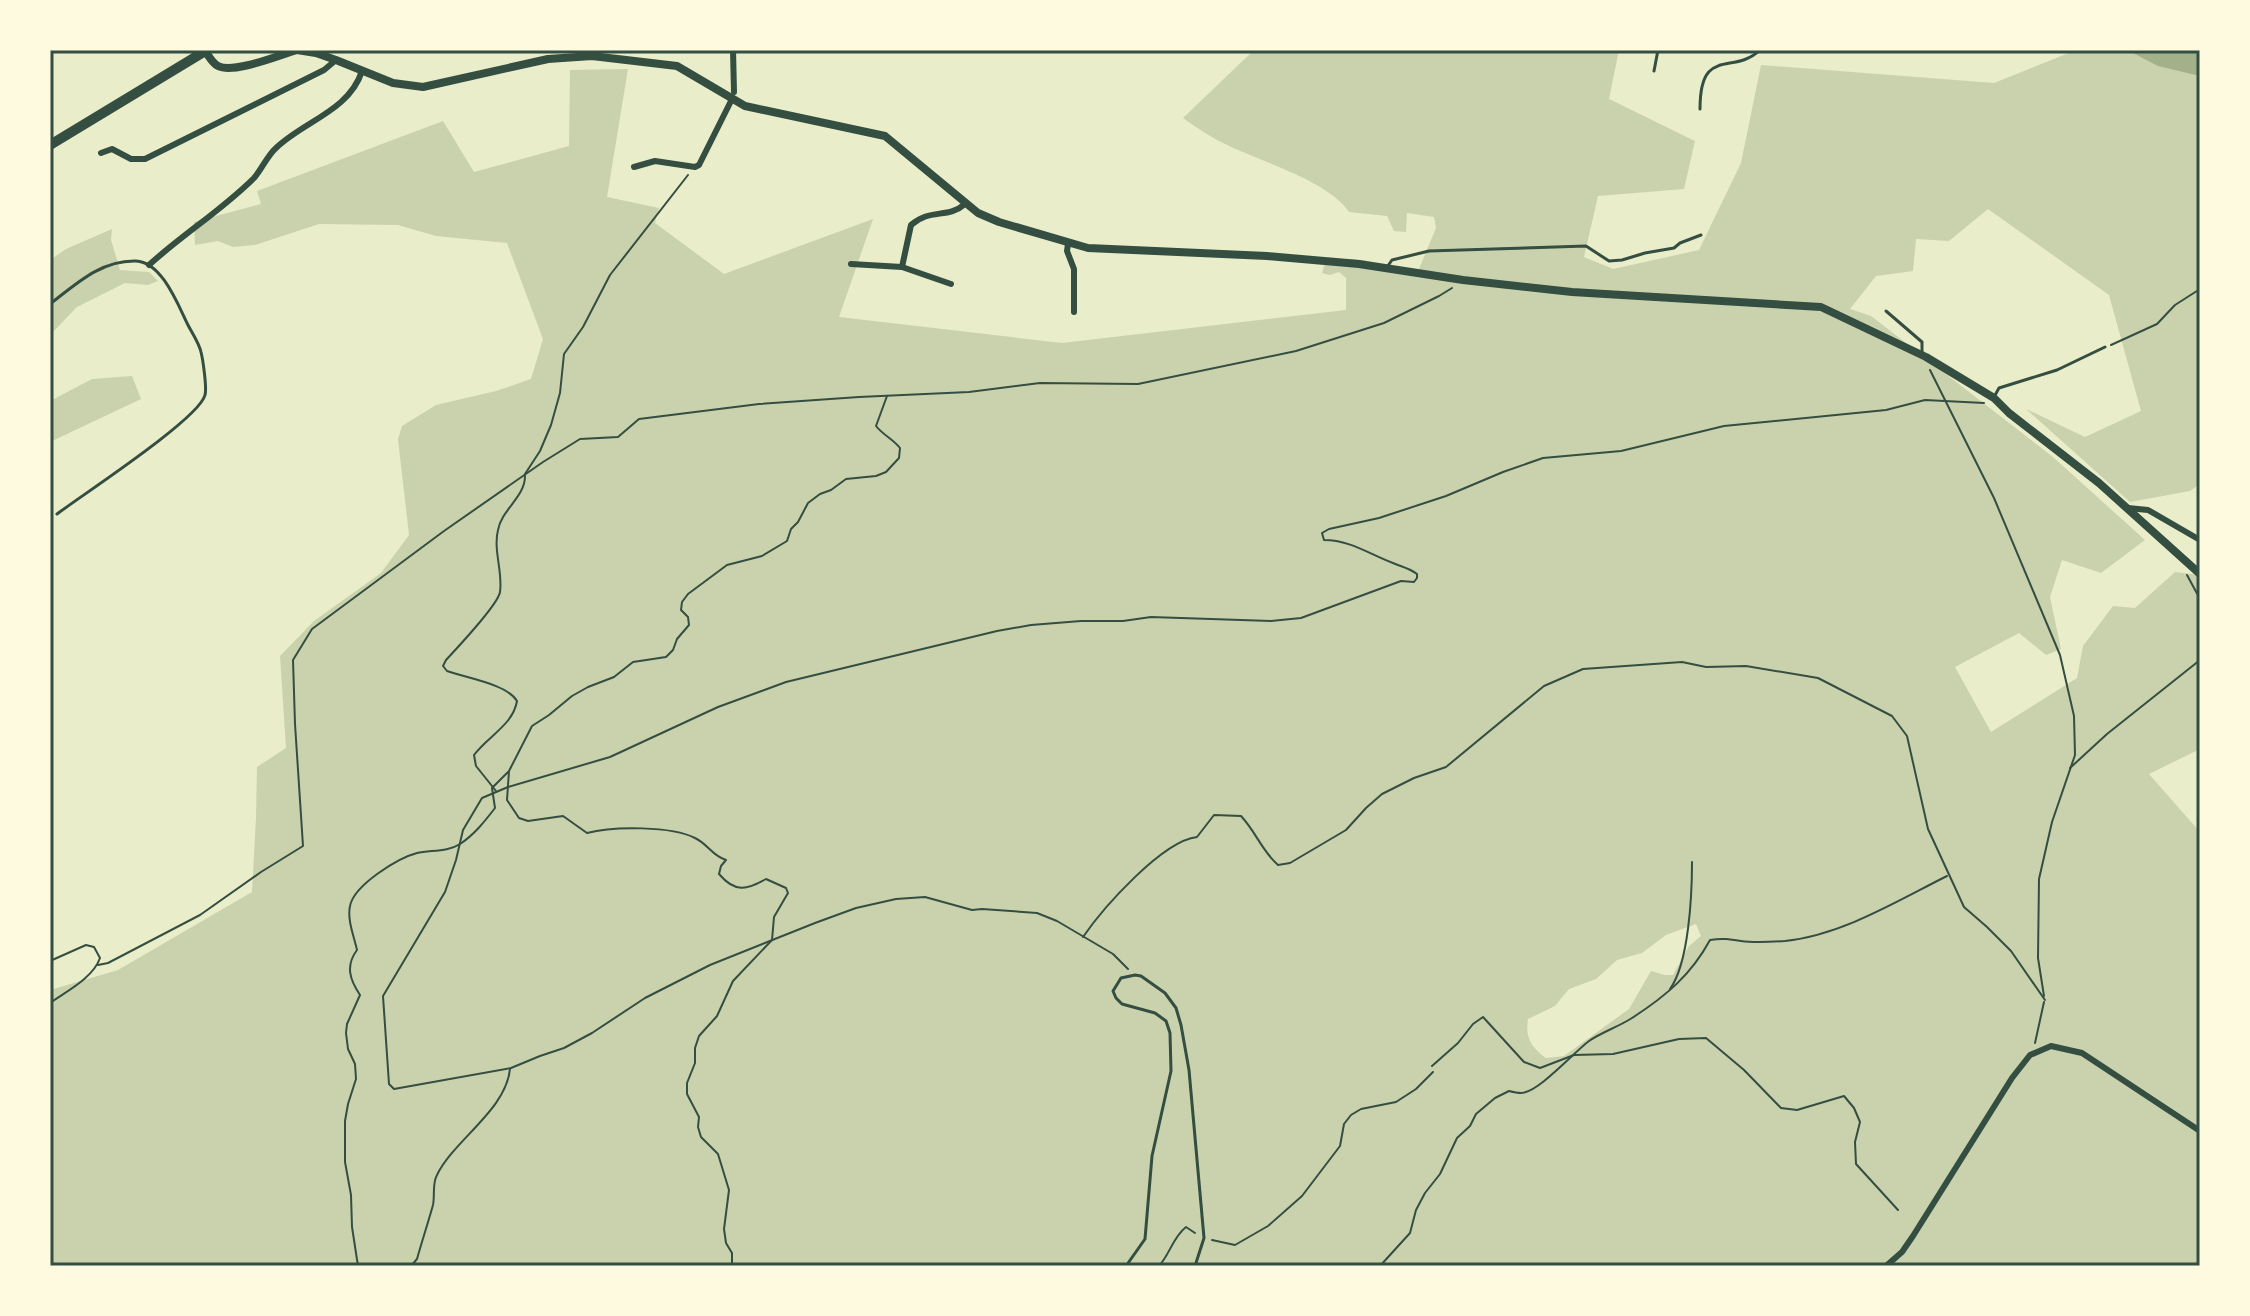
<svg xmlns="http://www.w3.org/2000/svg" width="2250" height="1316" font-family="'PT Sans',sans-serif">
  <rect width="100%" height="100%" fill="#e9edc9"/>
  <g fill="#cad2ad" fill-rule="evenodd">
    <path d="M1254,50H1619L1609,99L1695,141L1684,189L1598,196L1584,257L1613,269L1699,250L1741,163L1761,65L1994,83L2076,50H2176L2200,65V484L2190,491L2130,502L2026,409L2085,437L2141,411L2109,295L1988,209L1949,241L1916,239L1913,271L1876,276L1850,309L1871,316L2053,457L2145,540L2101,573L2062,560L2050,597L2061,649L2046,655L2019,633L1955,667L1991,732L2077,678L2083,646L2113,606L2135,608L2175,572L2200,575V749L2149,774L2200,832V1266H50V990L118,970L252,892L256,818L257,767L286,748L280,656L314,621L381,573L409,535L398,439L402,426L436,405L496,391L531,379L543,339L507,243L436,236L398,225L319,224L255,245L233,247L218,241L195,245L194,222L261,204L257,191L443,121L474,172L569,146L570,70L628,69L607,197L659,208L655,223L724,274L873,219L839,317L1062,343L1346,310V278L1339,272L1330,275L1322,273L1325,263C1354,251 1387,267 1416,276L1436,228L1434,217L1407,213L1406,232L1394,231L1387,216L1349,212C1329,181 1259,161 1225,144C1210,137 1196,127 1183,118ZM1696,924L1701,936L1689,946L1673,975H1665L1651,971L1629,1009L1564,1056L1546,1058C1531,1047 1525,1038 1528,1019L1555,1006L1569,989L1596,979L1617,960L1642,953L1666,935Z"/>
    <path d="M112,229L111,240L120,270L149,272L158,281L148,285L125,283L77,307L50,335V260L66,249Z"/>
    <path d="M132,376L141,399L50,442V398L52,400L92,379Z"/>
  </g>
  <path fill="#a3b18a" d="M2127,50H2200V76L2158,66Z"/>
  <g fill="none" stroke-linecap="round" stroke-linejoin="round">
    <g stroke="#344e41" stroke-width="2">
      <path d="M2111,345L2157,324L2175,305L2200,289"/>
      <path d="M1930,370L1994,498L2060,655L2074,716L2075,755L2052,822L2039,879L2038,958L2044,996"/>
      <path d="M525,474L540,451L551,425L560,393L564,354L583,327L610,275L688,175"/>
      <path d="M2187,575L2200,599"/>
      <path d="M2070,768L2107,734L2200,660"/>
      <path d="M496,791L476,766L474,755C488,736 513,725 517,701C507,684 466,678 447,671L443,666L446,660C457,648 498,605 500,592C503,572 493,550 498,530C502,509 525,497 525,476"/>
      <path d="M1083,937C1103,908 1162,841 1197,837L1214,815L1241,816C1256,832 1262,851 1278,865L1290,863L1346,830L1366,808L1382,794L1414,778L1446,767L1544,686L1583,669L1682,662L1706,667L1746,666L1818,678L1892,716L1907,736L1928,829L1964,907L1987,927L2011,951L2045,1000"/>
      <path d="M50,961L86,945L94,947L100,958C93,978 67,991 50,1003"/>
      <path d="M98,965L108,963L200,915L261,872L303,846L295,724L293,660L312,629L444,531L543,462L580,439L618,437L639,419L759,404L859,397L969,392L1040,383L1138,384L1296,351L1384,323L1439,296L1452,288"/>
      <path d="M1128,969L1113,954L1057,921L1037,913L982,909L972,910L925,897L896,899L856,908L815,923L710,965L645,998L592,1033L564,1048L540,1056L511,1068L394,1089L389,1084L383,996L445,892L456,860L463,830L482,798L508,787L610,757L718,707L786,682L997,631L1031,625L1081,621H1123L1151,617L1271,621L1301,618L1401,581L1414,582L1417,578V574C1409,568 1402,567 1393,563C1369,554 1350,540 1324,540L1322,533L1329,529L1379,518L1446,496L1503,472L1543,458L1621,451L1724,426L1886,410L1925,400L1984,403"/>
      <path d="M1670,989C1689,963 1692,894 1692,862"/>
      <path d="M2035,1043L2044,1002"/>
      <path d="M1432,1066L1458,1043L1473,1024L1483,1017L1524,1062L1540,1068L1574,1055L1613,1054L1679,1039L1706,1038L1744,1070L1781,1108L1797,1110L1844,1096L1854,1108L1860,1122L1855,1142L1856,1164L1898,1210"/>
      <path d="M1212,1240L1235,1245L1268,1226L1302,1196L1340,1146L1344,1124L1351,1115L1361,1109L1396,1102L1416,1089L1433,1072"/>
      <path d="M358,1266L352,1227L351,1195L345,1162V1121L348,1104L356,1079L355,1064L348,1049L346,1033L347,1024L360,995C350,980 345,966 357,950C354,936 347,920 350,906C354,885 398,858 417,853C431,850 448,852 460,844C474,835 485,821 495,808L492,788L508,772"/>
      <path d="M411,1266L417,1259C422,1241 428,1223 433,1205C435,1195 432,1184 437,1175C454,1140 506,1110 510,1069"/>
      <path d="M732,1266V1253L726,1243L724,1229L729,1190L718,1154L701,1137L698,1127L699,1117L687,1094V1083L695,1063V1048L699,1036L717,1016L733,981L772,940L774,917L788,893L786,888L766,879C747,890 735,893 719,874L721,866L726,860C712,856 708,844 695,838C672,826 613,826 587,833L563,816L528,821L519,818L507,800L509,771L532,726L549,715L572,696L588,687L614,677L633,662L666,657L673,650L677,639L689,625L688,617L681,610L682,602L688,594L727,565L762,556L787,541L791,529L798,522L808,503L820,494L831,490L846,479L876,476L886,472L899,458L900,448C893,439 883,435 876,426L887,396"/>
      <path d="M1159,1266C1170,1254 1173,1237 1186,1227L1195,1233"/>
      <path d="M1380,1266L1410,1233L1416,1210L1425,1193L1440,1174L1457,1138L1470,1126L1476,1114L1495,1098L1509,1091C1513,1092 1517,1093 1521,1093C1538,1093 1574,1052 1589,1041C1602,1032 1618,1027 1632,1018C1666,996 1691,975 1710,940C1722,938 1729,939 1741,941C1754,943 1771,942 1785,941C1842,935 1897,901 1947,876"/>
    </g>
    <g stroke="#344e41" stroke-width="3">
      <path d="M1654,71L1658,50"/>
      <path d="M1700,109C1700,45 1733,76 1760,50"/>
      <path d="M1387,267L1392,260L1429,251L1586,246L1609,261L1622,260L1645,253L1674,248L1680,243L1701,235"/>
      <path d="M50,304C76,284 101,260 136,261C162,262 178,305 188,325C192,333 199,343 201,352C203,360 207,388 205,395C199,419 82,495 57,514"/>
      <path d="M1886,311L1922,342V355"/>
      <path d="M1994,397L1999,388L2057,370L2105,347"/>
      <path d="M1126,1266L1145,1239L1152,1156L1171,1071L1170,1033L1166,1021L1155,1013L1122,1004L1116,998L1113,991L1121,978L1135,975L1141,976L1165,993L1176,1008L1181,1025L1189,1070L1204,1238L1195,1266"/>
    </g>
    <g stroke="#344e41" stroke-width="6">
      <path d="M733,50L734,92"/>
      <path d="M101,153L112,149L131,159H145L324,70L336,60"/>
      <path d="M634,167L655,161L695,167L699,165L732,99"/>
      <path d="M1068,244L1067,251L1074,269V312"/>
      <path d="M851,264L902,267L951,284"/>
      <path d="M149,265C183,234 222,210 254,178C262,169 267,156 276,148C304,121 349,111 362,71"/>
      <path d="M902,267L911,225C930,208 948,219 965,204"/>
      <path d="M2128,508L2148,510L2200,540"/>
      <path d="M1886,1266L1902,1252L1913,1236L2012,1078L2030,1055L2051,1046L2082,1053L2200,1131"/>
    </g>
    <g stroke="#344e41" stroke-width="8">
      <path d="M297,50L316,53L336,60L393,83L423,87L548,59L592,56L677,66L745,106L885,136L978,213L999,222L1088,248L1267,256L1359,264L1463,280L1572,292L1821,307L1926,357L1994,398L2009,413L2099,483L2200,574"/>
      <path d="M205,51C209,56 212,63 218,66C234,74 279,55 297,50"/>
    </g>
    <path stroke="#344e41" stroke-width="10" d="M50,145L207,50"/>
  </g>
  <rect width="2250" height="1316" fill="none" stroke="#fefae0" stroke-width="104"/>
  <rect x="52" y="52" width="2146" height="1212" fill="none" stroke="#344e41" stroke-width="3"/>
</svg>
